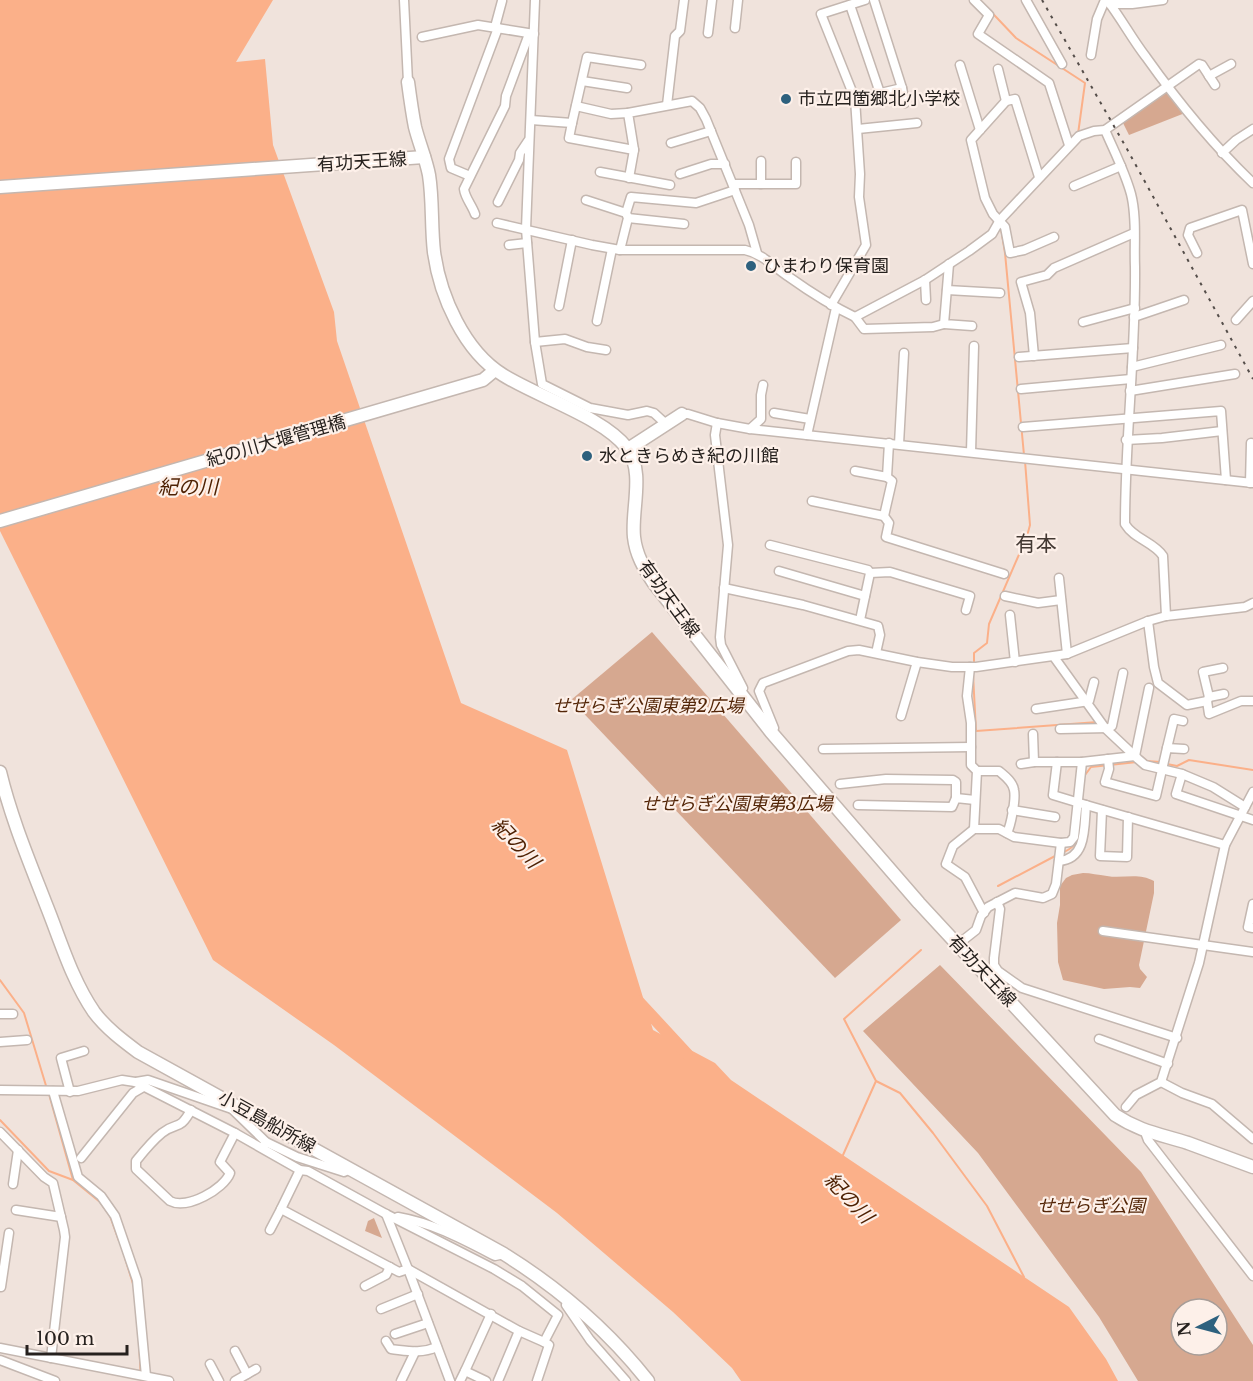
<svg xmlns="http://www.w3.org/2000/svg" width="1253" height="1381" font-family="'Libre Baskerville','Noto Sans JP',serif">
  <rect width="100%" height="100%" fill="#f0e3dc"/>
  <g fill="#d6a890" fill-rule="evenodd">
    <path d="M1166,91L1185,113L1129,135L1123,123Z"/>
    <path d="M652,632L901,920L835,978L571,700Z"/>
    <path d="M1083,873C1091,873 1098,875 1107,876C1123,879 1138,872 1154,881V893L1139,965L1140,969L1147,977L1140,988L1130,987L1104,989L1063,980L1058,962L1057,923L1060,905V886L1066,878L1072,875Z"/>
    <path d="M940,965L1141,1172L1253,1345V1381H1138L1099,1317L978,1153L863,1031ZM1181,1309H1217V1345H1181Z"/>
    <path d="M374,1218L382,1238L365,1231L368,1221Z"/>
  </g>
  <path fill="#fbb089" d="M0,0H273L236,62L265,59L273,145L334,312L337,341L461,703L567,750L653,1030L715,1063L731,1080L1069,1307L1106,1359L1118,1381H741L732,1368L673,1312L557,1213L334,1045L213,960L0,531Z"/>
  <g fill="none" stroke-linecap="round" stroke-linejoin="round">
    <g stroke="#fbb089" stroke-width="2">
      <path d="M980,0L1016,38L1085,83L1078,134"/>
      <path d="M1001,228L1005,253L1024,455"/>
      <path d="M974,665V653L987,643L989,624L1027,536L1030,525L1025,461"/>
      <path d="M973,674L976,731L1098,722"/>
      <path d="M1137,753L1147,761"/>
      <path d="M1146,761L1161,762"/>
      <path d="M1167,764L1177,766L1189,760L1253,770"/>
      <path d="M1085,775L1091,767L1137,762"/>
      <path d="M1062,853C1069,850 1077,845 1078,837"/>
      <path d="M998,886L1057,855"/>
      <path d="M921,950L844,1019L876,1081L900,1093L933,1133L987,1206L1024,1277"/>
      <path d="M0,980L24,1013L47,1089"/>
      <path d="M49,1094L73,1180L100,1202L110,1216L119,1241"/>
      <path d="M0,1120L49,1171L73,1180"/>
      <path d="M843,1155L876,1081"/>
      <path d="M125,1258L134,1287"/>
      <path d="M139,1341L141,1381"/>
    </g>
    <path stroke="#fbb089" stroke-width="12" d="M638,1001L687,1054"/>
    <defs>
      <g id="street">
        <path d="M404,0L408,82"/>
        <path d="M535,0L526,229L535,342L542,384L590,408L628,415L647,411L654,413L666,424"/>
        <path d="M874,0L902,88L905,103"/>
        <path d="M974,0L989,15L978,34L1049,83L1069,145"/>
        <path d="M1026,0L1062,64"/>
        <path d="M1107,0C1121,18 1132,39 1146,57C1178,102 1213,145 1253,183"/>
        <path d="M1110,4H1132L1163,0"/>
        <path d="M850,5L880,93"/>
        <path d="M495,27L502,1"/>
        <path d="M735,28L738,0"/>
        <path d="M708,33L712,0"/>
        <path d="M422,37L478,25L534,34"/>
        <path d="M1091,55L1097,19L1105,0"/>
        <path d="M960,65L980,130"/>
        <path d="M998,69L1006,101"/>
        <path d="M1209,76L1231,64"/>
        <path d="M582,81L627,88"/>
        <path d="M855,99L902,88"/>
        <path d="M667,105L675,36L680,31L684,0"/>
        <path d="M576,106L611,114L628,113"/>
        <path d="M531,120L572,123L569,138L634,150L628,113L692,101L700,108L706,119L749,225L757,253"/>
        <path d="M572,123L587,57L641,65"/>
        <path d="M858,129L917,123"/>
        <path d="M1105,130C1114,151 1125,172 1131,194C1137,217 1134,244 1135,267C1136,353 1125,438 1125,524C1134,539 1154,542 1163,556L1166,616"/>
        <path d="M671,143L711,131"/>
        <path d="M1222,153L1236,140L1253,129"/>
        <path d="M600,172L670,185"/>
        <path d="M680,174L711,164H725"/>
        <path d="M470,176L451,168L449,159L498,28"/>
        <path d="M1039,177L1015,99L1006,101L971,140L985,198L993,214L1005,227L1010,253L1024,250L1054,237"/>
        <path d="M629,178L634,150"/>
        <path d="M733,184H796V162"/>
        <path d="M761,184V161"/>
        <path d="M1074,186L1121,166"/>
        <path d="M586,200L626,213"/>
        <path d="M498,202L519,160L520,153L528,141"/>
        <path d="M475,214C472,205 465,198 464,189L505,106L506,96L529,34"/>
        <path d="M628,218L684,224"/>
        <path d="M497,223L592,245L620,250H745C763,254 774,267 789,277C810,292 832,306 855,317L925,280L969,251L992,234L1000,220L1079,136L1094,131L1105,130L1199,64L1202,65L1215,85"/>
        <path d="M509,245L527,243"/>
        <path d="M620,250L628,218L626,213L631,197L696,203L735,190"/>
        <path d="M1197,253L1188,235L1190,228L1242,210L1253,264"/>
        <path d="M949,264L944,324L972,326"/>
        <path d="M925,280L926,300"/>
        <path d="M947,290L1000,293"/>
        <path d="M831,305L866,245L859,197L860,174L855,99L821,14L865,0"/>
        <path d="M559,306L572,240"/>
        <path d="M855,317L864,329L933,327L944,324"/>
        <path d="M1134,317L1184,300"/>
        <path d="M1236,320L1253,301"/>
        <path d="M597,321L612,249"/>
        <path d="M1083,322L1135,308"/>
        <path d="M535,342L565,339L587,347L606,350"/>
        <path d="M1034,356L1030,313L1021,282L1047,275L1054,268L1134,233"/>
        <path d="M1019,357L1133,348"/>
        <path d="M1132,367L1221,345"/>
        <path d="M1021,389L1131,379"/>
        <path d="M1130,391L1235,374"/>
        <path d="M774,413L810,419"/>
        <path d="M682,414H688L717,423L750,429L1253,483"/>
        <path d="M717,423L715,435L728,545L720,637L721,645L743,688"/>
        <path d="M1023,427L1221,411L1226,480"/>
        <path d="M750,429L761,419V395L763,385"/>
        <path d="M807,435L836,308"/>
        <path d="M1126,440L1162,438L1222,431"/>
        <path d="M889,443L887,477L892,481L884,516L889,523L886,537L1004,574"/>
        <path d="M899,444L904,353"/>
        <path d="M971,452L974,346"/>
        <path d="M855,471L887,477"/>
        <path d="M1250,483L1251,443"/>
        <path d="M812,501L884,516"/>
        <path d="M770,545L868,570L870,573L860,620"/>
        <path d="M779,571L865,596"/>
        <path d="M870,573L890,572L970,596L966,610"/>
        <path d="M1059,578L1067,654"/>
        <path d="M724,588L803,605L878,626L880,635L876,653"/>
        <path d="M1005,596L1038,603L1061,600"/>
        <path d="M1010,615L1015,662"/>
        <path d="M1148,621L1154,667L1158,683L1187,705L1207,701L1209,697L1224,694"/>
        <path d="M1054,657L1105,728L1138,759L1145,765L1182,774L1213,787L1245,807"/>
        <path d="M970,667L967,696L971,723V765L977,771L974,829"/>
        <path d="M1209,697L1203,672L1223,668"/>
        <path d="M1207,701L1209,714L1241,701H1253"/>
        <path d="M1036,709L1089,701L1094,682"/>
        <path d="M901,716L917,662"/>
        <path d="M1060,729L1109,728L1112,726L1123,673"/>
        <path d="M771,732L774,728L759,691L763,683L848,651L859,650L917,662L952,667H976L1067,654L1148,621L1166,616L1245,607L1253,603"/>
        <path d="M1033,734L1034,762H1082L1135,756L1149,688"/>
        <path d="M1167,748L1174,719L1183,721"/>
        <path d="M823,749L971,747"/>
        <path d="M1108,759L1109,769L1105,782L1156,796L1167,748L1184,749"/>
        <path d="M1057,762L1053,795L1086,805C1084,827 1087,859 1059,861"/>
        <path d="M1021,764L1034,762"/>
        <path d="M977,771H999C1005,776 1013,782 1014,790C1016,799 1011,825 1007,833"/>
        <path d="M1182,774L1176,794L1253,820"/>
        <path d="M840,784L886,779L953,780L956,782V798"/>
        <path d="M858,805L952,807L956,798L975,800"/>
        <path d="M1086,805L1225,845"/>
        <path d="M1012,810L1055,817"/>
        <path d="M1102,810L1100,856L1127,857L1128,817"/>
        <path d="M997,902L1000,909L994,958V965L998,971L1022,988L1177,1038"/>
        <path d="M1253,904L1248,927L1253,928"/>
        <path d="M984,913L965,877L946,864L953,846L974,829H999L1014,837L1061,843L1070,842L1074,837L1082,762"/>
        <path d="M1103,931L1253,952"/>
        <path d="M957,945L976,930L981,916L988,907L1015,893L1043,898L1052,894L1056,884L1061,843"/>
        <path d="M0,1014H13"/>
        <path d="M1099,1039L1168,1064"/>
        <path d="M0,1042L27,1040"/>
        <path d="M136,1082L148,1080L232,1109L234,1107"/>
        <path d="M1161,1082L1182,1093L1212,1104L1253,1139"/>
        <path d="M0,1090L78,1091L122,1080L135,1082L235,1133L300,1170L308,1171L386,1214L494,1269L522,1286L558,1315L544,1342L549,1345L537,1381"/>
        <path d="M53,1091L78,1177L101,1196L115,1216L137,1280L146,1376"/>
        <path d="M70,1092L61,1058L84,1051"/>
        <path d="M1126,1107L1136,1095L1161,1082L1199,963L1225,845L1253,792"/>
        <path d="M232,1109L266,1142L264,1145"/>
        <path d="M191,1110C179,1132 177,1121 162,1133C152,1141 144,1151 136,1161V1169L170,1201C187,1210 224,1189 230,1173L220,1162L235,1133"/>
        <path d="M0,1132L44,1177L53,1183L64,1230L65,1237L51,1358"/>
        <path d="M1145,1132L1148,1140L1253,1276"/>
        <path d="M266,1142L297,1157L344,1172L350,1169"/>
        <path d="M81,1158L133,1093L145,1086"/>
        <path d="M300,1170L281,1209L399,1272L408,1269L519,1331L544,1342"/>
        <path d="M13,1184L18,1150"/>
        <path d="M16,1210L61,1217"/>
        <path d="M386,1214L408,1269L450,1381"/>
        <path d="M398,1217C433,1223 464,1240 495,1256L504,1254"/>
        <path d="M270,1230L281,1209"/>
        <path d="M365,1286L386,1275L390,1267"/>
        <path d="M1,1287L9,1233"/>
        <path d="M568,1299L566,1305L590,1340L626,1381"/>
        <path d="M381,1309L418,1294"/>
        <path d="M395,1334L428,1323"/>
        <path d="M386,1341L391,1349C409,1351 420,1354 437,1347"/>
        <path d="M0,1348L169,1381"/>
        <path d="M235,1351L247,1374"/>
        <path d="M0,1360L55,1381"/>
        <path d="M210,1364L219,1381"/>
        <path d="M465,1371L491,1314"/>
        <path d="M235,1381L256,1369"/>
        <path d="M401,1381L415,1352"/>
        <path d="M460,1381L465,1371L486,1381"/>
        <path d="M498,1381L519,1331"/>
      </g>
      <g id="secondary">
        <path d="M408,82C410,97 412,112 415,127C419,143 426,159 429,175C433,200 431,226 434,252C440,296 464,351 503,375C538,397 603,417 627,448C645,472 631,510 634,537C636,555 644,568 653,582L771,732L919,903L1115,1115C1141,1132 1160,1134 1188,1143C1210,1151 1231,1159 1253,1167"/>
        <path d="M0,187L424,157"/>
        <path d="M628,449L682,414"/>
        <path d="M0,521L483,380L495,370"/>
        <path d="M0,772C11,818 30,863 47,907C61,942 72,980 94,1012C106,1028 122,1040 138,1052L504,1254C560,1289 607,1329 648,1381"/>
      </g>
    </defs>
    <use href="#street" stroke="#c4b7b0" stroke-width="11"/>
    <use href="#secondary" stroke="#c4b7b0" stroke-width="15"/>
    <use href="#street" stroke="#fff" stroke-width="8"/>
    <use href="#secondary" stroke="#fff" stroke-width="12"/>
    <path stroke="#554e4a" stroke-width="2" stroke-dasharray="3 6" stroke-linecap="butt" d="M1042,0L1127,149L1253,379"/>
  </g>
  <g fill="#2e617e" stroke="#fdf0e9" stroke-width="2">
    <circle cx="786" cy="99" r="6"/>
    <circle cx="751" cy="266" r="6"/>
    <circle cx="587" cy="456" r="6"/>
  </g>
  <g text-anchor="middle" stroke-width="4.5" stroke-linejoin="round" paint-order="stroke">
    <g font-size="18" fill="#26211e" stroke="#fdf0e9" text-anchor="start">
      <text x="798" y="105">市立四箇郷北小学校</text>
      <text x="763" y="272">ひまわり保育園</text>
      <text x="599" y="462">水ときらめき紀の川館</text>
    </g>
    <g font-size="18" fill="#26211e" stroke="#fdf0e9">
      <text transform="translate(362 162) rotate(-4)" y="6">有功天王線</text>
      <text transform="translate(276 441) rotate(-16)" y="6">紀の川大堰管理橋</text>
      <text transform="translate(669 599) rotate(54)" y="6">有功天王線</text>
      <text transform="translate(982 971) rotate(47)" y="6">有功天王線</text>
      <text transform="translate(267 1122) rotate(29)" y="6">小豆島船所線</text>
    </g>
    <g font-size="18" font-style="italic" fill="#542608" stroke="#fdf0e9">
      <text x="648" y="712">せせらぎ公園東第2広場</text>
      <text x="737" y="810">せせらぎ公園東第3広場</text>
      <text x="1091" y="1212">せせらぎ公園</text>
    </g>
    <g font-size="20" font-style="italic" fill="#4d1f01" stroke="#fdf0e9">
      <text x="188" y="494">紀の川</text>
      <text transform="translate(516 843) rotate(47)" y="7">紀の川</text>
      <text transform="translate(849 1198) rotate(47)" y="7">紀の川</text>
    </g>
    <g font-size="21" fill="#433933" stroke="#fdf0e9">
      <text x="1036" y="551">有本</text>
    </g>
  </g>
  <g transform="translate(1199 1327) rotate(264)"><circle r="28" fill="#fdf0e9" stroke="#a79d98" stroke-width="1.5"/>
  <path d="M0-4.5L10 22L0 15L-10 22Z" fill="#2e617e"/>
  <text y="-9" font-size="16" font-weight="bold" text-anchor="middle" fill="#26211e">N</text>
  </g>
  <path d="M27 1345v9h100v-9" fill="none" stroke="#26211e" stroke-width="3"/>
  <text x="36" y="1345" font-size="18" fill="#26211e" stroke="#fdf0e9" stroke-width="4.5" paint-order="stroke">100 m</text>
</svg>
